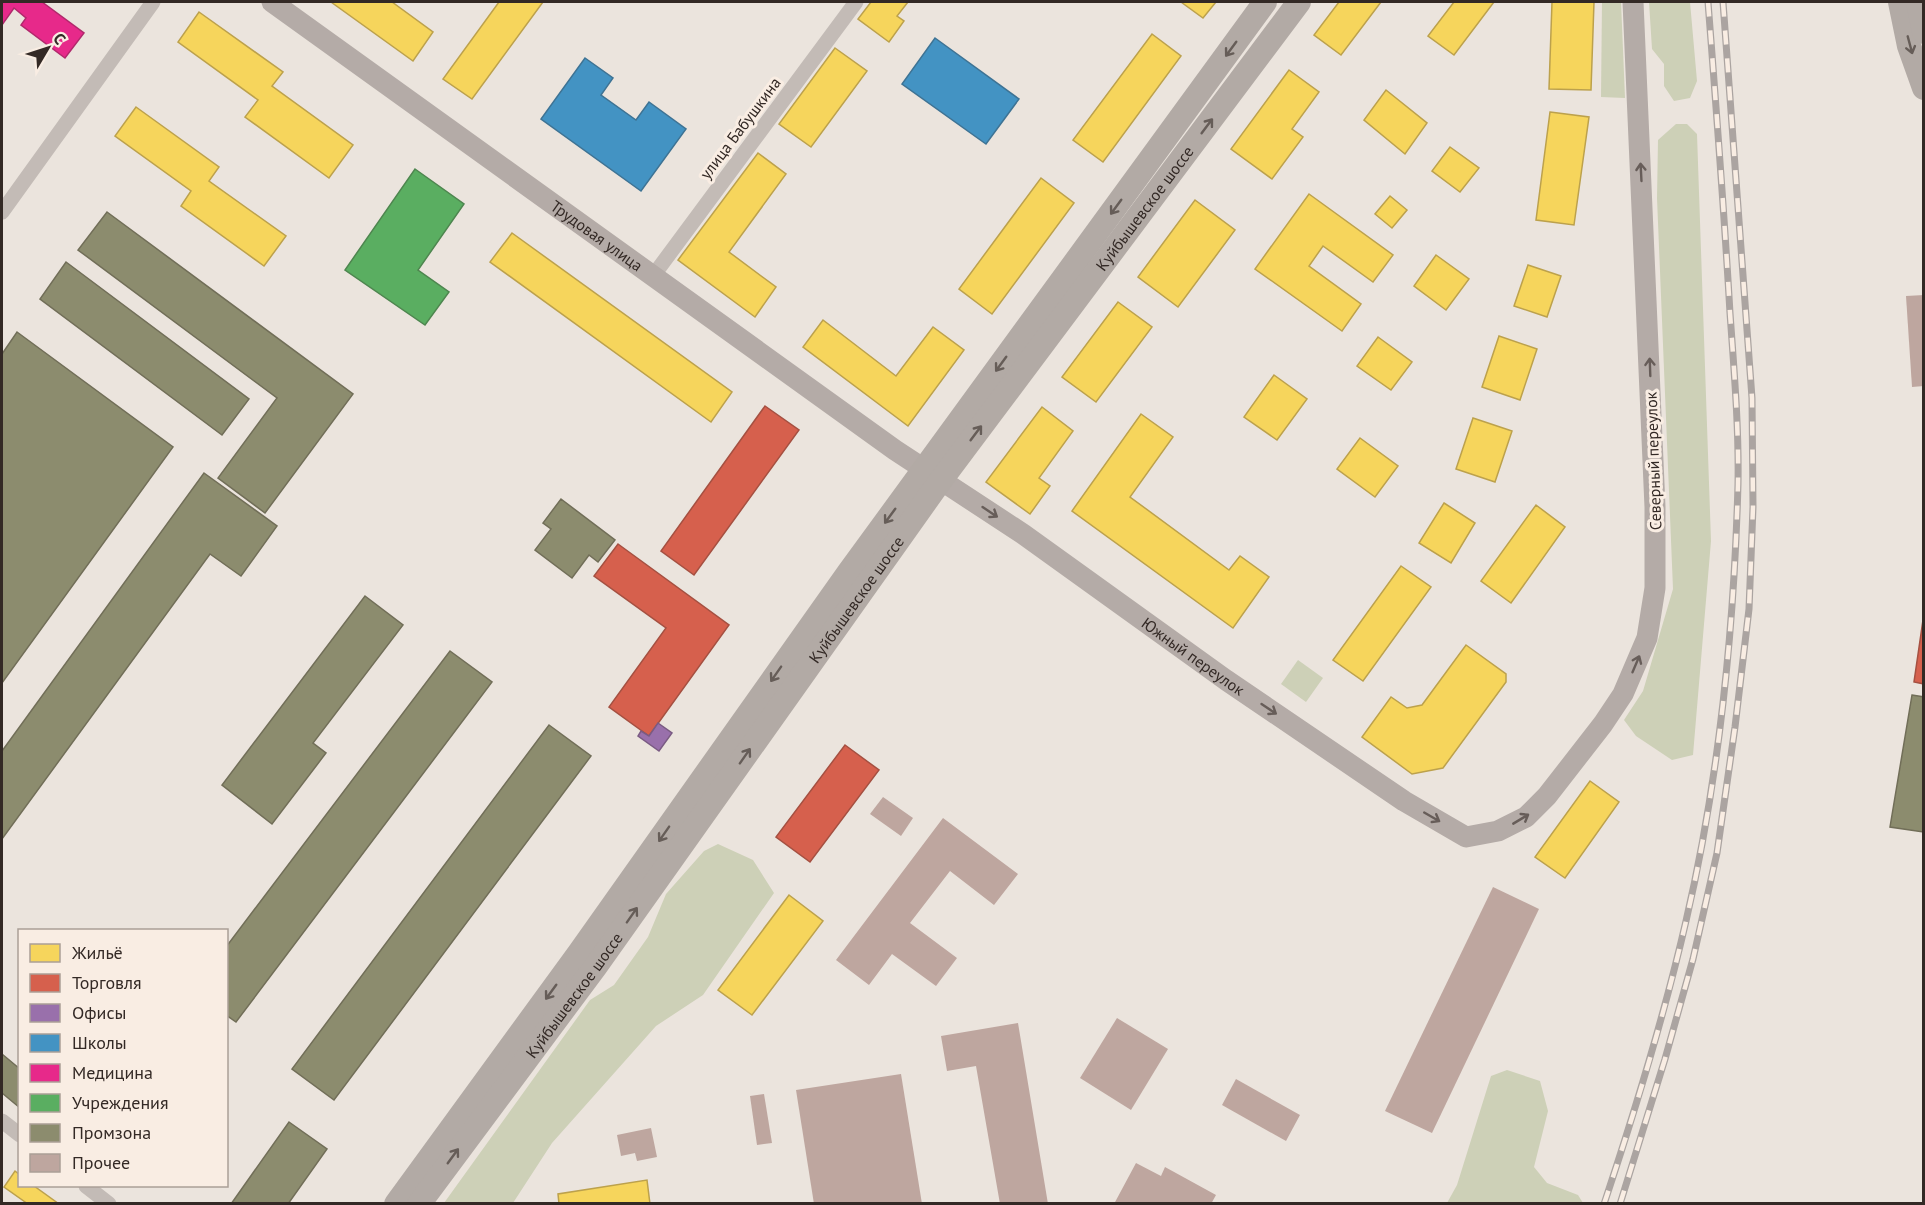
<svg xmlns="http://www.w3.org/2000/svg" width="1925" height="1205" font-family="'PT Sans',sans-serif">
  <rect width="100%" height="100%" fill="#ebe4dd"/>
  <g fill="#cdd0b7">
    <path d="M1602,2H1621L1625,98L1601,97Z"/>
    <path d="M1649,2H1690L1697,81L1690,98L1674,101L1664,86V64L1652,49Z"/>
    <path d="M1676,124H1687L1697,134L1711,541L1693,755L1672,760L1636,736L1624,720L1643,691L1673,589L1657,198L1658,140Z"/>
    <path d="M1298,660L1323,678L1306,702L1281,684Z"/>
    <path d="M718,844L753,860L774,893L703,995L656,1026L552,1143L513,1203H444L590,1000L614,985L648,937L666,894L704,851Z"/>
    <path d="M1507,1070L1540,1081L1548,1111L1534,1167L1547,1183L1578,1195L1583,1203H1447L1457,1185L1491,1076Z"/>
  </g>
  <g fill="#f6d55c" stroke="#bca14c" stroke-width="1.5">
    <path d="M331,2H392L433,32L413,61Z"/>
    <path d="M499,2H543L472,99L443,79Z"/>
    <path d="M871,2H908L897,16L904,21L889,42L858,19Z"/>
    <path d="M1181,2H1216L1203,18Z"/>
    <path d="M1339,2H1381L1341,55L1314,35Z"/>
    <path d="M1454,2H1494L1454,55L1428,36Z"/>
    <path d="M1552,2H1594L1591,90L1549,89Z"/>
    <path d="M199,12L283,72L272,86L353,145L329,178L245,117L258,100L178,42Z"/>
    <path d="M1152,34L1181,56L1103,162L1073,140Z"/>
    <path d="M835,48L867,71L811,147L779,124Z"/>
    <path d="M1289,70L1319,92L1292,129L1303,137L1272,179L1231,149Z"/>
    <path d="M1386,90L1427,123L1405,154L1364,120Z"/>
    <path d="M136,107L219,167L209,181L286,236L264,266L181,206L191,191L115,136Z"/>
    <path d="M1550,112L1589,117L1574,225L1536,220Z"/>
    <path d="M1450,147L1479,168L1460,192L1432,171Z"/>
    <path d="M758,153L786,174L729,252L776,287L755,317L678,260Z"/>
    <path d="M1041,178L1074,203L992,314L959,289Z"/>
    <path d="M1309,194L1393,255L1373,282L1323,246L1309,266L1361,304L1342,331L1255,269Z"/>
    <path d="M1390,196L1407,210L1392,228L1375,214Z"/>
    <path d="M1195,200L1235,230L1178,307L1138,277Z"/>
    <path d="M512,233L732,392L711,422L490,262Z"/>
    <path d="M1436,255L1469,279L1446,310L1414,286Z"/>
    <path d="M1528,265L1561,276L1547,317L1514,306Z"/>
    <path d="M1118,302L1152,327L1096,402L1062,377Z"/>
    <path d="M823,320L896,376L933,327L964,350L908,426L803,347Z"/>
    <path d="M1499,336L1537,349L1520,400L1482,387Z"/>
    <path d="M1378,337L1412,362L1391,390L1357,366Z"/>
    <path d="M1274,375L1307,399L1277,440L1244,417Z"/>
    <path d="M1042,407L1073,431L1039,478L1050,486L1030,514L986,482Z"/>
    <path d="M1141,414L1173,437L1130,497L1229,570L1240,556L1269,577L1233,628L1072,511Z"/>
    <path d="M1473,418L1512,431L1495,482L1456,469Z"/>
    <path d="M1360,438L1398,466L1375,497L1337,469Z"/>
    <path d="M1444,503L1475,523L1451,563L1419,543Z"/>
    <path d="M1536,505L1565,527L1511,603L1481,581Z"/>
    <path d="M1401,566L1431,587L1363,681L1333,660Z"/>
    <path d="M1466,645L1506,674V682L1443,768L1412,774L1362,737L1391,697L1407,708L1422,705Z"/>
    <path d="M1590,781L1619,802L1565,878L1535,857Z"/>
    <path d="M789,895L823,921L752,1015L718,990Z"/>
    <path d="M15,1171L20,1175V1186H34L59,1204H28L4,1187Z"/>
    <path d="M647,1180L650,1204H559L558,1194Z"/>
  </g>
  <g fill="#d6604d" stroke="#a55041" stroke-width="1.5">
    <path d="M765,406L799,430L694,575L661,551Z"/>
    <path d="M618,544L729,625L649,736L609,707L666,628L594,576Z"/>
    <path d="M1924,613V684L1914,682Z"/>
    <path d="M845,745L879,770L810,862L776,837Z"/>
  </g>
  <path fill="#9970ab" stroke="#7a5b83" stroke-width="1.5" d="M658,723L672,733L659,751L638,736L641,731L649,736Z"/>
  <g fill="#4393c3" stroke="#3e7394" stroke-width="1.5">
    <path d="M935,38L1019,99L986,144L902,84Z"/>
    <path d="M585,58L613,78L601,95L636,120L649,102L686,129L641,191L541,119Z"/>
  </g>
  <path fill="#e7298a" stroke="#b1296c" stroke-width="1.5" d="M2,2H42L84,33L65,58L21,25L26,18L14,8L2,25Z"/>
  <path fill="#5aae61" stroke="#4e864f" stroke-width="1.5" d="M415,169L464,204L418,270L449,292L425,325L345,270Z"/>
  <g fill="#8c8c6e" stroke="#716e58" stroke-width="1.5">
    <path d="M107,212L353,394L265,513L218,478L277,398L78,250Z"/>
    <path d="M66,262L249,399L222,435L40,299Z"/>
    <path d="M17,332L173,447L2,683V354Z"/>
    <path d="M204,473L277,526L241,576L210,554L2,839V751Z"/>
    <path d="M561,499L615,540L598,562L589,555L572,578L535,550L551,529L543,523Z"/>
    <path d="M365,596L403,625L313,743L326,753L272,824L222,785Z"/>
    <path d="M450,651L492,682L236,1022L226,1015V947Z"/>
    <path d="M1912,695L1924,697L1923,832L1890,827Z"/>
    <path d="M549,725L591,756L334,1100L292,1069Z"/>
    <path d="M2,1054L20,1069V1108L2,1093Z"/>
    <path d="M289,1122L327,1149L288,1204H231Z"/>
  </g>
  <g fill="#bea69f">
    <path d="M1924,295V386L1912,387L1906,296Z"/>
    <path d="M883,797L913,818L901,836L870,814Z"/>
    <path d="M943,818L1018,874L994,905L950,871L910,923L957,958L936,986L892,954L869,985L836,960Z"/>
    <path d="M1493,887L1539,909L1432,1133L1385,1111Z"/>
    <path d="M1117,1018L1168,1049L1131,1110L1080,1078Z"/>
    <path d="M1018,1023L1048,1204H1000L976,1066L947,1071L941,1036Z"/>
    <path d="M901,1074L922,1204H814L796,1090Z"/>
    <path d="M1236,1079L1300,1115L1286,1141L1222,1105Z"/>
    <path d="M764,1094L772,1143L757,1145L750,1096Z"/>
    <path d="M651,1128L657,1157L637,1161L635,1153L621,1156L617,1135Z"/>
    <path d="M1136,1163L1161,1176L1165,1167L1216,1195L1211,1204H1114Z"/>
  </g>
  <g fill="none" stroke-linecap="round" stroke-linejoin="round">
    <g stroke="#c3bbb6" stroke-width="15">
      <path d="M2,212L153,2"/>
      <path d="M653,276L856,2"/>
      <path d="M2,1121L20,1135"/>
      <path d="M86,1186L109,1204"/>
    </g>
    <path stroke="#b4aba7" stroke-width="21" id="s1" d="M272,2L895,450L1023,534L1226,680L1404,801L1466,837L1498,831L1526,817L1547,796L1603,724L1623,694L1647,638L1655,588V507L1633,2"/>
    <g stroke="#b2aaa5" stroke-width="24">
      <path d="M1900,2L1909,46L1924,88"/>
      <path d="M1918,2L1924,32"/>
      <path d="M396,1204L579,953L849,572L1265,2"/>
      <path id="s2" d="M419,1204L596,966L941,480L1299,2"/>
    </g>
    <defs>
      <g id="rail">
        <path d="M1604,1204C1635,1111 1664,1017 1686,921C1719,779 1734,631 1738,484C1739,427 1734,370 1730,313C1724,209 1716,105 1708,2"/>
        <path d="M1620,1204L1665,1059L1693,959L1717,853L1735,727L1749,609L1753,507L1752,398L1723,2"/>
      </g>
    </defs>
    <use href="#rail" stroke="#aba4a1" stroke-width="7"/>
    <use href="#rail" stroke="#f9ede3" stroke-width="4.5" stroke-dasharray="14" stroke-linecap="butt"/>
  </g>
  <defs><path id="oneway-shaft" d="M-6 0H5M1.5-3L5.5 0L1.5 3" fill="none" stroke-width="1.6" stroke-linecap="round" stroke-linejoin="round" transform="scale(1.5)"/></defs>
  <g stroke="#665d58">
    <use href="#oneway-shaft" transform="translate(1910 45) rotate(75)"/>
    <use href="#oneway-shaft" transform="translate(1231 49) rotate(126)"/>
    <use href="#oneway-shaft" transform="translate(1207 126) rotate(-53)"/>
    <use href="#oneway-shaft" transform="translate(1116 207) rotate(126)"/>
    <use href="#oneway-shaft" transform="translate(1001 364) rotate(126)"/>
    <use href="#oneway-shaft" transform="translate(976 433) rotate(-53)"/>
    <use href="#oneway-shaft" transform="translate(890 516) rotate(126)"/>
    <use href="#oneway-shaft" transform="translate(776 674) rotate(125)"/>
    <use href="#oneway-shaft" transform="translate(745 756) rotate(-55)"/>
    <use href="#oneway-shaft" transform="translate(664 834) rotate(125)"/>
    <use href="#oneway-shaft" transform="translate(632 915) rotate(-55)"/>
    <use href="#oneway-shaft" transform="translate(551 992) rotate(126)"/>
    <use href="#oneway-shaft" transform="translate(453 1156) rotate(-54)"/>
  </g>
  <g stroke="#675d59">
    <use href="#oneway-shaft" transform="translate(1641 172) rotate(-93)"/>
    <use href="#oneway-shaft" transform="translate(1650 367) rotate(-92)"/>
    <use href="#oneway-shaft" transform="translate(990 512) rotate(34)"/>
    <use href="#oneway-shaft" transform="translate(1636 664) rotate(-67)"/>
    <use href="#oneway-shaft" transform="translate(1269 709) rotate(34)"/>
    <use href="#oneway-shaft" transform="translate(1432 817) rotate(30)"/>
    <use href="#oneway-shaft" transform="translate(1521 819) rotate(-31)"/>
  </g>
  <g text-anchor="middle" stroke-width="6" stroke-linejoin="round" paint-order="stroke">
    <g font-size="16" fill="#332925" stroke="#f9ede3">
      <text transform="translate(740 128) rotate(-53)" y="6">улица Бабушкина</text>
      <text dy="6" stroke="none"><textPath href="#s2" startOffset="1232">Куйбышевское шоссе</textPath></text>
      <text dy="6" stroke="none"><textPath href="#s1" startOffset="400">Трудовая улица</textPath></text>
      <text transform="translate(1653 461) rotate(-92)" y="6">Северный переулок</text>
      <text dy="6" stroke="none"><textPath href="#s2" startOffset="746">Куйбышевское шоссе</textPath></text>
      <text dy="6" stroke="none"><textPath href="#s1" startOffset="1130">Южный переулок</textPath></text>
      <text dy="6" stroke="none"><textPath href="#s2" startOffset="260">Куйбышевское шоссе</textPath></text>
    </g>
  </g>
  <rect width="1925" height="1205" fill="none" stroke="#332925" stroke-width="6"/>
  <rect x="18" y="929" width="210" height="258" fill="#f9ede3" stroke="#aa9f97" stroke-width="1.5"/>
  <rect x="30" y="944" width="30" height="18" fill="#f6d55c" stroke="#aa9f97" stroke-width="1.5"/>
  <text x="72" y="959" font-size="18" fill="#332925">Жильё</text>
  <rect x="30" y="974" width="30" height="18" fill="#d6604d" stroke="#aa9f97" stroke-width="1.5"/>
  <text x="72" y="989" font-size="18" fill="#332925">Торговля</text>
  <rect x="30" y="1004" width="30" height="18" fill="#9970ab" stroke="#aa9f97" stroke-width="1.5"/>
  <text x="72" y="1019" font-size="18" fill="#332925">Офисы</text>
  <rect x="30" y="1034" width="30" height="18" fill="#4393c3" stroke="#aa9f97" stroke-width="1.5"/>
  <text x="72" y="1049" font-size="18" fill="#332925">Школы</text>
  <rect x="30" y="1064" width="30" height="18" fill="#e7298a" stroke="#aa9f97" stroke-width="1.5"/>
  <text x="72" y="1079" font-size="18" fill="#332925">Медицина</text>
  <rect x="30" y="1094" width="30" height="18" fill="#5aae61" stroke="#aa9f97" stroke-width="1.5"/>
  <text x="72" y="1109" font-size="18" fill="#332925">Учреждения</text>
  <rect x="30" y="1124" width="30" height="18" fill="#8c8c6e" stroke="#aa9f97" stroke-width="1.5"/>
  <text x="72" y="1139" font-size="18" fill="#332925">Промзона</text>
  <rect x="30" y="1154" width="30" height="18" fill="#bea69f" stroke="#aa9f97" stroke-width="1.5"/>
  <text x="72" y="1169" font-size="18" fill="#332925">Прочее</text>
  <g transform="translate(48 48) rotate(51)" stroke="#f9ede3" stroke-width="4.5" paint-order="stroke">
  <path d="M0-4.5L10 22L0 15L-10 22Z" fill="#332925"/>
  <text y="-9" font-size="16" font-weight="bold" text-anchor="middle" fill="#332925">С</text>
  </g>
</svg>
